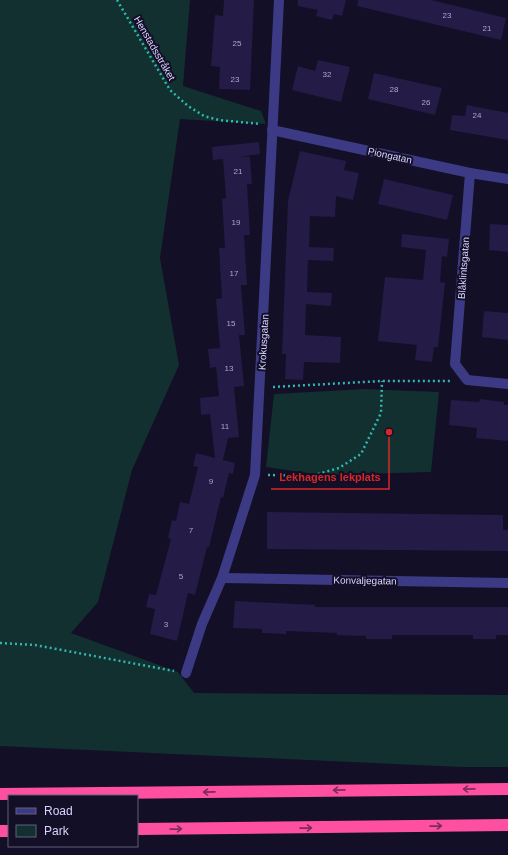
<svg xmlns="http://www.w3.org/2000/svg" width="508" height="855" font-family="Helvetica,sans-serif">
  <rect width="100%" height="100%" fill="#130f26"/>
  <g fill="#12302f">
    <path d="M0,0H190L183,86L261,111L266,124L180,119L160,258L179,365L132,470L98,602L71,633L178,672L194,693L508,695V767H461L0,746Z"/>
    <path d="M365,389L439,392L431,472L322,475L266,467L274,394Z"/>
  </g>
  <g fill="#241b47">
    <path d="M224,0H254L250,90L219,89L220,67L211,66L215,15L223,16Z"/>
    <path d="M298,0H346L342,16L334,14L332,20L316,16L318,10L298,6Z"/>
    <path d="M358,0H431L506,18L501,40L357,6Z"/>
    <path d="M318,60L350,67L341,102L292,90L298,66L315,71Z"/>
    <path d="M374,73L442,88L435,115L368,99Z"/>
    <path d="M467,105L508,113V140L450,130L452,115L465,116Z"/>
    <path d="M259,142L260,154L240,157H250L252,184H247L250,235H244L247,285H241L245,335H239L244,386L234,387L239,437L228,438L223,460L235,463L233,474L229,473L223,498L221,497L209,547H207L195,595L188,593L177,641L150,634L155,609L146,607L149,594L156,595L171,539L168,538L172,520L176,521L180,502L189,504L198,467L193,466L196,453L215,458L210,414L201,415L200,398L219,396L216,367L210,368L208,349L220,348L216,299L222,298L219,248H225L222,199L226,198L223,159L213,160L212,147Z"/>
    <path d="M300,151L346,161L344,170L359,173L353,200L336,196L335,217L310,216L309,247L334,248L333,261L308,260L307,292L332,293L331,306L306,304L305,335L341,337L340,363L304,362L303,380L285,379L286,354H282L288,201Z"/>
    <path d="M384,179L453,195L447,220L378,204Z"/>
    <path d="M490,224L508,225V252L489,250Z"/>
    <path d="M402,234L449,239L447,257L442,256L440,282L445,283L438,347H434L432,362L415,360L417,345L378,341L385,277L423,280L426,250L401,247Z"/>
    <path d="M484,311L508,313V340L482,337Z"/>
    <path d="M480,399L504,402V405H508V441L476,438L477,428L449,425L451,400L479,402Z"/>
    <path d="M267,512L503,515V530H508V551L267,549Z"/>
    <path d="M235,601L315,605V607H508V635H496V639H473V635H392V639H366V636L337,635V633L286,631V634L262,633V629L233,628Z"/>
  </g>
  <g fill="none" stroke-linecap="round" stroke-linejoin="round">
    <g stroke="#2fb8b0" stroke-width="2.5" stroke-dasharray="2 3" stroke-linecap="butt">
      <path d="M117,0L170,90L188,106L204,116L219,120L260,124"/>
      <path d="M273,387L382,381H450"/>
      <path d="M268,475L311,476L339,468L361,454L381,413L382,381"/>
      <path d="M0,643L35,645L174,671"/>
    </g>
    <g stroke="#3d3a85" stroke-width="10">
      <path d="M272,130L470,173L508,179"/>
      <path d="M470,173L455,364L467,380L508,384"/>
      <path d="M222,578L508,583"/>
      <path d="M186,673L202,624L222,578L255,475L279,0"/>
    </g>
    <g stroke="#ff4fa3" stroke-width="12">
      <path d="M0,794L508,789"/>
      <path d="M137,829L508,825"/>
      <path d="M0,831H9"/>
    </g>
  </g>
  <defs><path id="oneway-shaft" d="M-6 0H5M1.5-3L5.5 0L1.5 3" fill="none" stroke-width="1.6" stroke-linecap="round" stroke-linejoin="round"/></defs>
  <g stroke="#7d2c5e">
    <use href="#oneway-shaft" transform="translate(469 789) rotate(179)"/>
    <use href="#oneway-shaft" transform="translate(339 790) rotate(179)"/>
    <use href="#oneway-shaft" transform="translate(209 792) rotate(179)"/>
    <use href="#oneway-shaft" transform="translate(436 826) rotate(-1)"/>
    <use href="#oneway-shaft" transform="translate(306 828) rotate(-1)"/>
    <use href="#oneway-shaft" transform="translate(176 829) rotate(-1)"/>
  </g>
  <g text-anchor="middle" stroke-width="4" stroke-linejoin="round" paint-order="stroke">
    <g font-size="8" fill="#aca6d1">
      <text x="447" y="18">23</text>
      <text x="487" y="31">21</text>
      <text x="237" y="46">25</text>
      <text x="327" y="77">32</text>
      <text x="235" y="82">23</text>
      <text x="394" y="92">28</text>
      <text x="426" y="105">26</text>
      <text x="477" y="118">24</text>
      <text x="238" y="174">21</text>
      <text x="236" y="225">19</text>
      <text x="234" y="276">17</text>
      <text x="231" y="326">15</text>
      <text x="229" y="371">13</text>
      <text x="225" y="429">11</text>
      <text x="211" y="484">9</text>
      <text x="191" y="533">7</text>
      <text x="181" y="579">5</text>
      <text x="166" y="627">3</text>
    </g>
    <g font-size="10" fill="#d9d4ff" stroke="#130f26">
      <text transform="translate(155 48) rotate(60)" y="4">Henstadsstråket</text>
      <text transform="translate(390 155) rotate(12)" y="4">Piongatan</text>
      <text transform="translate(463 268) rotate(-86)" y="4">Blåklintsgatan</text>
      <text transform="translate(263 342) rotate(-87)" y="4">Krokusgatan</text>
      <text transform="translate(365 580) rotate(1)" y="4">Konvaljegatan</text>
    </g>
  </g>
  <path fill="none" stroke="#d62828" stroke-width="1.5" d="M389 432L389 489H271"/>
  <circle fill="#d62828" stroke="#130f26" stroke-width="1.5" cx="389" cy="432" r="4"/>
  <g font-size="11" text-anchor="middle" font-weight="bold" fill="#d62828" stroke="#130f26" stroke-width="4" stroke-linejoin="round" paint-order="stroke">
    <text x="330" y="481">Lekhagens lekplats</text>
  </g>
  <rect x="8" y="795" width="130" height="52" fill="#130f26" stroke="#625e7d"/>
  <rect x="16" y="808" width="20" height="6" fill="#3d3a85" stroke="#625e7d"/>
  <text x="44" y="815" font-size="12" fill="#d9d4ff">Road</text>
  <rect x="16" y="825" width="20" height="12" fill="#12302f" stroke="#625e7d"/>
  <text x="44" y="835" font-size="12" fill="#d9d4ff">Park</text>
</svg>
